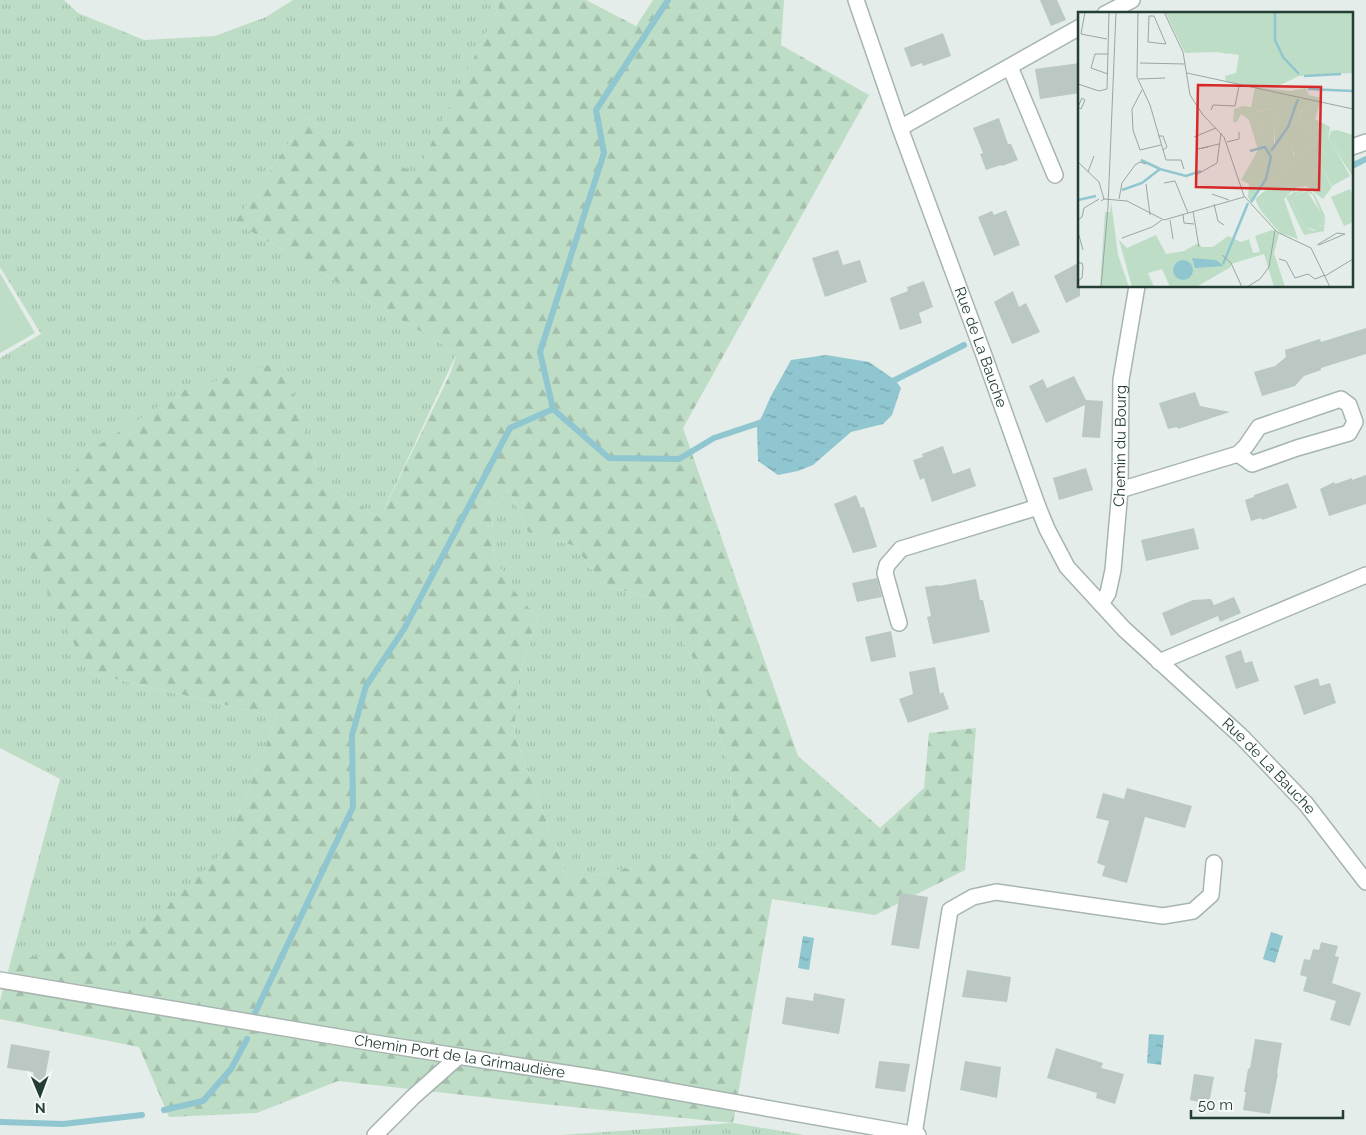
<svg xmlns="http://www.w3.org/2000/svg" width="1366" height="1135" font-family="Raleway,sans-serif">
  <defs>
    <pattern id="grass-tufts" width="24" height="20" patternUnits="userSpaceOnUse" patternTransform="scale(1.25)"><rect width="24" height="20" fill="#beddc6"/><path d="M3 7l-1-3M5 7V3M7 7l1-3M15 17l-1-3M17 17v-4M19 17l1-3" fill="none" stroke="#a3bfab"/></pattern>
    <pattern id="forest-firs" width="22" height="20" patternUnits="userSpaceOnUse" patternTransform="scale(1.25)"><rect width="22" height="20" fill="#beddc6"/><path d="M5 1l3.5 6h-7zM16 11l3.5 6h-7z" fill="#a3bfab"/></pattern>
    <pattern id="water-ripples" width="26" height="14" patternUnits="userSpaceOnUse" patternTransform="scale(1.25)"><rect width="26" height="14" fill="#8fc6cf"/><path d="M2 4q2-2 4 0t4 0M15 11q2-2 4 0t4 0" fill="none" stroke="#75a2a9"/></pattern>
  </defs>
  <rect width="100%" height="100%" fill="#e4ede9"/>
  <g fill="url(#grass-tufts)">
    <path d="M0,0H64L78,13L144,40L215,36L266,17L293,0H493L499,7L416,175L306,118L235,222L457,353L380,518L322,482L282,362L89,673L277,717L223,853L120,954L11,960L60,779L0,748V358L41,334L0,267Z"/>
    <path d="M509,489L528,532L575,546L603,586L654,598L699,667L729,766L734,813L729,846L569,881L514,734L519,677L537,617L514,592L494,557L492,511Z"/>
    <path d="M733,1123L805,1135H561Z"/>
  </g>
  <path fill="url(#forest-firs)" fill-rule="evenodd" d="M493,0H586L636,26L653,0H784L781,45L869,95L683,428L798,756L880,828L924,788L929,733L976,728L965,870L875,915L772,899L733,1123L543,1104L338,1081L257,1113L169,1117L139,1047L0,1019V1001L11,960L127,943L223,853L277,717L89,673L30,556L85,454L184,390L282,361L322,482L380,518L450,374L457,353L235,222L306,118L416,174L499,7ZM509,489L528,532L575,546L603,586L654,598L699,667L729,766L734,813L728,846L569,881L514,734L519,677L537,617L514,591L494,557L492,511Z"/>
  <path fill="#beddc6" d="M0,273L35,333L0,353Z"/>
  <g fill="url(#water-ripples)">
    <path d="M826,355L869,362L895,380L901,388L892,415L883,424L851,432L813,465L798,471L778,475L758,461L757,427L771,396L791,360Z"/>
    <path d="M1271,932L1283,936L1275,963L1263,959Z"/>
    <path d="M803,936L814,938L809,970L798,968Z"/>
    <path d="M1149,1034L1164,1035L1161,1065L1147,1063Z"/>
  </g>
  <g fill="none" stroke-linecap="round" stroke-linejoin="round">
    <g stroke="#8fc6cf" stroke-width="6">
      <path d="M668,0L596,110L604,153L540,352L553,409L609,458L679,459L714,438L765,421"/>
      <path d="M1352,166L1366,159"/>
      <path d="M887,383L895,380L964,345"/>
      <path d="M255,1013L353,807L352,735L366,686L404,629L510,428L553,409"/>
      <path d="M164,1110L203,1101L231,1069L247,1039"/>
      <path d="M0,1122L63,1124L142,1115"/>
    </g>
  </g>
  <g fill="#bac7c2">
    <path d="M1040,0H1057L1066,20L1051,26Z"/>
    <path d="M943,33L951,56L923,66L922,63L911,67L904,48Z"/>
    <path d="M1080,63V93L1040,99L1035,69Z"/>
    <path d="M999,118L1008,144H1011L1018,160L1002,166L1001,165L986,170L980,154L983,153L973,128Z"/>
    <path d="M1006,210L1020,245L994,256L978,217L992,211L994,215Z"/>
    <path d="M838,250L843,265L860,260L867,282L825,297L812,258Z"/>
    <path d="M1080,262V296L1066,303L1054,276Z"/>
    <path d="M924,281L933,307L919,313L922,323L900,330L890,298L908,291L907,287Z"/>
    <path d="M1013,291L1019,307L1026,303L1040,332L1012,344L994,302Z"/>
    <path d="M1366,328V354L1321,368V370L1304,376L1295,386L1262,396L1254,372L1275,366L1286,357L1285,350L1320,339L1321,342Z"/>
    <path d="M1074,376L1086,400L1103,401L1100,438L1082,437L1085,405L1046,423L1029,386L1043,379L1047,388Z"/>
    <path d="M1195,392L1200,406L1230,412L1178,429L1177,427L1168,429L1159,403Z"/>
    <path d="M943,446L953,474L970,468L976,486L932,502L924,478L920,480L913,460L923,457L922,454Z"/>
    <path d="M1086,468L1093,490L1059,500L1053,478Z"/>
    <path d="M1366,475V504L1329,516L1320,489L1334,482L1335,484L1352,478V480Z"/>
    <path d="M1288,483L1297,508L1262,520L1261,518L1251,521L1245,500L1254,497V495Z"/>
    <path d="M856,495L861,508L864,507L877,547L853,553L834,504Z"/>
    <path d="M1194,528L1199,549L1146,561L1141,540Z"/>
    <path d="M877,578L882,597L857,602L852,583Z"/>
    <path d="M976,579L980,600H983L990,632L933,644L927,617L931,616L925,587L939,585V586Z"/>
    <path d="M1234,597L1241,613L1220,622L1218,616L1171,636L1162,613L1193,600L1211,599L1214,605Z"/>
    <path d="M891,631L896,657L871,662L865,637Z"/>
    <path d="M1241,650L1245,663L1252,661L1259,681L1236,689L1225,656Z"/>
    <path d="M935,667L940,694L943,692L949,709L908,723L899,699L913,694L909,672Z"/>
    <path d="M1318,678L1320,686L1330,683L1336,703L1304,715L1294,686Z"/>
    <path d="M1127,788L1192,806L1185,828L1145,817L1127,883L1102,876L1105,866L1097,863L1109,821L1096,818L1103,793L1124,799Z"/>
    <path d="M900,893L928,897L919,949L891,945Z"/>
    <path d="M1321,942L1338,946L1335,956L1339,957L1332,983L1361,993L1350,1026L1330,1020L1336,1001L1303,991L1307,977L1300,975L1304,959L1310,960L1313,949L1319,950Z"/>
    <path d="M967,970L1011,977L1007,1002L962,997Z"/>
    <path d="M814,993L845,999L839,1034L782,1024L786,997L813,1001Z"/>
    <path d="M1255,1039L1282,1043L1277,1073L1278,1074L1270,1114L1243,1110L1246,1092H1244L1248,1069L1250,1068Z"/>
    <path d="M11,1044L50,1051L40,1104H38L33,1072L7,1068Z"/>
    <path d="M1056,1048L1103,1063L1101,1068L1124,1074L1115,1104L1096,1098L1097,1093L1047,1078Z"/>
    <path d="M879,1061L910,1064L905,1092L875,1088Z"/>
    <path d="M965,1061L1001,1067L997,1098L960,1090Z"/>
    <path d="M1194,1074L1214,1077L1209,1104L1190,1100Z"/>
  </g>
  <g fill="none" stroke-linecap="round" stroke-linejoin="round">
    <defs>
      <g id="minor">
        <path id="s1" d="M856,0L900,128L985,358L1038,507L1047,529L1067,567L1124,629L1242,737L1306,804L1366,882"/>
        <path d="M1105,14L1132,0"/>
        <path d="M1010,67L1055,175"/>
        <path d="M900,128L1080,27"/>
        <path d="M1352,147L1366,142"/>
        <path d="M1120,490L1238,454L1246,446L1259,427L1341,399L1349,405L1355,422L1349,433L1297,448L1252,464L1238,454"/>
        <path id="s2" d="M1101,604L1108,593L1113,570L1120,490L1121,380L1137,286"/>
        <path d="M899,623L885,573L887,565L901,549L1038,507"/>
        <path d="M1159,662L1366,575"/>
        <path id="s3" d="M0,980L362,1041L603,1079L918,1135"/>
        <path d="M914,1134L950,910L973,897L996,892L1163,916L1193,911L1211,895L1214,863"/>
        <path d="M375,1135L413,1097L458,1057"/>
      </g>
    </defs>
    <use href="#minor" stroke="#a7b5b0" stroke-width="18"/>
    <use href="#minor" stroke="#fff" stroke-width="15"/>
  </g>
  <g text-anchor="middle" stroke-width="5" stroke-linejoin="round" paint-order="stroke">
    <g font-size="15" fill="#243e36" stroke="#f5f9f7">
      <text dy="5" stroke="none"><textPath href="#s1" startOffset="369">Rue de La Bauche</textPath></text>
      <text dy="5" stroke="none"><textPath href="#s2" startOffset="161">Chemin du Bourg</textPath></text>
      <text dy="5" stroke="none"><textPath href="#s1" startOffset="889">Rue de La Bauche</textPath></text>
      <text dy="5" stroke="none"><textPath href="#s3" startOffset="466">Chemin Port de la Grimaudière</textPath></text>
    </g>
  </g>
  <g transform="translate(1078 12)">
    <rect width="275" height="275" fill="#e4ede9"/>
    <path d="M87,0H275V61L221,64L200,74L177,75L148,70L147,64L158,61L161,43L139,40L107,41ZM232,91H242L237,107L252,115L250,128L266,143L275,158V165L257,137L239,147L254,175L245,187L228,174L217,176L206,187L220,227L202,221L183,199L199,180L196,176L204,161L220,157L201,145L208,130L213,133L216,144L234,136L240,127L234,117L218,112L223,100ZM192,97L196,110V133L183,123L177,107V100ZM229,179L245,204L244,212L238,218L226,215L214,191L217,183ZM33,189L40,243L51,275H22L27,200H32Z" fill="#beddc6"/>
    <path d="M177,0H224L201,18L214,39L227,49L249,53L275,51V58L227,64L203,47L195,30V14L177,8ZM133,14L158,22L154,34L164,40L155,38L148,42L137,38L138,30L128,17ZM177,75L213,79L228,76L231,83L244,86L242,91L231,92L223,100L218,112L235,117L240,127L234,136L217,144L213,134L208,130L201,145L221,157L214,166L204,161L197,176L199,180L183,199L177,187L189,177L184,174L174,190L170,186L171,172L163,168L180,138L171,108L163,102L159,110H155L156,97L164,94L173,95ZM191,97L196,110L197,132L183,122L177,107V100ZM259,118L275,123V158L266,143L250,128L253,119ZM194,218L201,222L196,241L207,275H196L186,242L153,252V255L118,275H92L84,257L70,261L76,275H54L41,228L49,236L78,223L88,242L106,239L120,231L124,235H135L150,224L163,230L171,227L175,241L182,240L177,224Z" fill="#beddc6" fill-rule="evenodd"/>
    <path d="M257,137L272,164L254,174L239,147ZM215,177L217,180L230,177L237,183L247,204L246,219L226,223L208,185L215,181ZM227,179L235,183L245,206L243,214L236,219L226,215L214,191L217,183ZM272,177L275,184V210L266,214L253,185Z" fill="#beddc6" fill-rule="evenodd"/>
    <path d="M114,246L138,248L146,254L117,256ZM95 258a10 10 0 1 1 20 0a10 10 0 1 1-20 0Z" fill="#8fc6cf"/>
    <path fill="none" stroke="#8fc6cf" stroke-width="2.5" d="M197,0V28L205,45L221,62M226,64L263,62M230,77L275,79M172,139L187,135L193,145L188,167L173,190M193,139L210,115L220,87M63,148L82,157M44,178L64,171L82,157L108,164L123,159M0,188L18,184M145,252L170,191"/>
    <path fill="none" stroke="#97a7a1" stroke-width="1" d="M7,0L3,22L29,27M60,0L59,65L72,93L88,148H103L106,157M86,0L105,40L112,83L125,103L146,125L166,184L199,220L233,236L252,275M71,4H76L88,32L70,30ZM30,42H17L13,56L30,62M62,51L107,52M109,61L275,97M61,67L87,66M0,72L21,79L29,77L31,0M64,78L54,97L55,118L62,138L83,133M0,95L4,86L7,88L3,97L0,95M133,98L135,93L157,94L161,74M80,124H85L89,135L85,138M116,125L138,116M149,130L161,127V120M130,135L120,137L141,132M0,150L21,170L26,187L23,189M10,160L16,144M118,163L139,151L143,121M86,171L97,169L110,201M68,172L72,203M134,182L151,188M26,187L49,189L86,208L166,185M41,187L44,171L57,153L62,150L68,152M136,192L140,209L146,213M115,199L121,235M105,202L106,211L116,212M0,208L4,205L6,196L21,187M92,208L95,227M0,220L5,238M44,226L74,215L84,208M239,233L259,221L267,222M241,233L267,222M144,243L153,251L164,275M201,247L208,249L217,266L230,262L237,267L247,263M0,251H4L5,255L4,266L0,269M247,264L275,247M23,275L30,195L38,0M169,275L182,267L191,255L197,218"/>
    <path fill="#d62828" fill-opacity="0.15" stroke="#d62828" stroke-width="2.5" d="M120,73L243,75L241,178L118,175Z"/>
    <rect width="275" height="275" fill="none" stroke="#243e36" stroke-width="2.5"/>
  </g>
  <g transform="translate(40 1095) rotate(179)" stroke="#f5f9f7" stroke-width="4" paint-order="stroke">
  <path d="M0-4L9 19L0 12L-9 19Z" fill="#243e36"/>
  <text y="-8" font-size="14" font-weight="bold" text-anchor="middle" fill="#243e36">N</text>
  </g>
  <path d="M1191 1110v8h152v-8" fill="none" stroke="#243e36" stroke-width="2.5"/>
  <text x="1198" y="1110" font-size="15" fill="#243e36" stroke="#f5f9f7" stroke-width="4" paint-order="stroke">50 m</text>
</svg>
